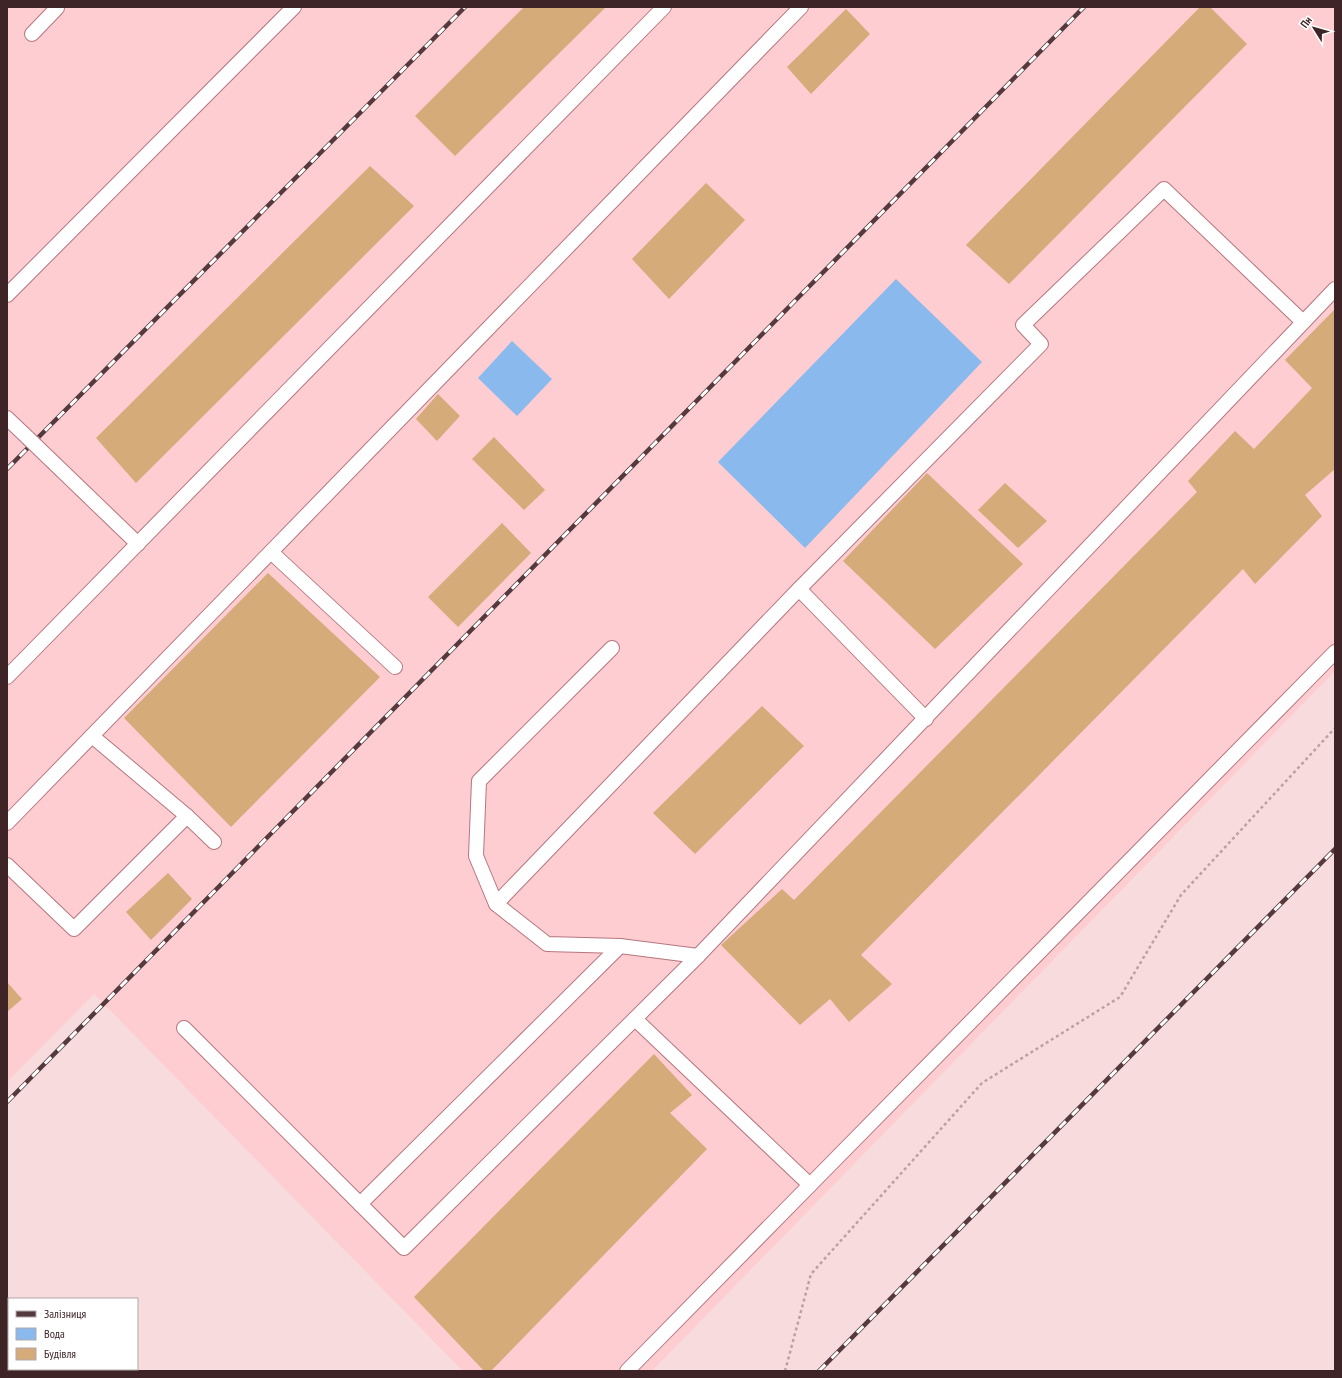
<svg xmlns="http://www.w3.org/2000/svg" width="1342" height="1378" font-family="'PT Sans Narrow',sans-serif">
  <rect width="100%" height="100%" fill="#f8dbdd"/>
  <path fill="#fdcdd2" d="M7,7H1335V671L652,1371H463L94,994L7,1082Z"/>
  <g fill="#8ab9ed">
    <path d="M896,279L982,362L805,548L718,462Z"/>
    <path d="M512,341L552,379L517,416L478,378Z"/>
  </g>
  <g fill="#d4ab79">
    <path d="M524,7H606L455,156L415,116Z"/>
    <path d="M1200,7H1210L1247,44L1009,284L966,245Z"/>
    <path d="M846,9L870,34L811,94L787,67Z"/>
    <path d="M370,166L414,206L136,483L96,438Z"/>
    <path d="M706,183L745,220L669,299L632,259Z"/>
    <path d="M1335,309V469L1305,495L1322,516L1255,584L1243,569L861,955L892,984L849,1022L830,999L800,1025L721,945L782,889L794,900L1197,492L1188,481L1235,431L1254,449L1312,388L1285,360Z"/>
    <path d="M438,394L460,416L437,441L416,419Z"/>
    <path d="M494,437L545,490L524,510L472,459Z"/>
    <path d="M927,473L1023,564L935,649L843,561Z"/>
    <path d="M1005,483L1047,521L1018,548L978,510Z"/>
    <path d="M502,523L531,553L458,627L428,597Z"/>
    <path d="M268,573L380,677L231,827L124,718Z"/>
    <path d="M762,706L804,746L695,854L653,813Z"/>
    <path d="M168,873L192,899L151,940L126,912Z"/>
    <path d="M7,982L22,999L7,1012Z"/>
    <path d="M654,1054L692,1095L670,1113L707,1149L491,1371H484L414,1297Z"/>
  </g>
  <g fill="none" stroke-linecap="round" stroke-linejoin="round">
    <defs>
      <g id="service">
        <path d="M32,34L57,8L56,7"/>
        <path d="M7,295L294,7"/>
        <path d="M7,418L28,438"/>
        <path d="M55,464L138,544"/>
        <path d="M271,552L395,667"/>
        <path d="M799,589L926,719"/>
        <path d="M7,677L664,7"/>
        <path d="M92,736L187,816L214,842"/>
        <path d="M7,823L801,7"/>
        <path d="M7,865L74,929L187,816"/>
        <path d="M496,904L476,856L479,781L612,648"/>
        <path d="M698,956L620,946L547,944L496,904L799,589L1041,344L1023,325L1164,189L1303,322"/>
        <path d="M635,1019L810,1185L1335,652"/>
        <path d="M184,1028L404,1248L698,956L1335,289"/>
        <path d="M360,1204L620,946"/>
        <path d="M627,1371L810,1185"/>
      </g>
    </defs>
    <use href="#service" stroke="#b6767e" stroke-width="16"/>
    <path stroke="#bca0a3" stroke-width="2.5" stroke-dasharray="3 3" stroke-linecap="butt" d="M785,1371L811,1274L982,1083L1120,997L1181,895L1335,728"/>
    <use href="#service" stroke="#fff" stroke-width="14"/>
    <defs>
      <g id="rail">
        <path d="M7,469L465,7"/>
        <path d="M7,1102L1084,7"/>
        <path d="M819,1371L1335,849"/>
      </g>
    </defs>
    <use href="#rail" stroke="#543a3d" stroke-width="4.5"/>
    <use href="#rail" stroke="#fff" stroke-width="3" stroke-dasharray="9" stroke-linecap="butt"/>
    <defs>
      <path id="service-bridge" d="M28,438L55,464"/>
    </defs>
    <use href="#service-bridge" stroke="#b6767e" stroke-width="16" stroke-linecap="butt"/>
    <use href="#service-bridge" stroke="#fff" stroke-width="14"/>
  </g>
  <rect width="1342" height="1378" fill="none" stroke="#3e2427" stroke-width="16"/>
  <rect x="8" y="1298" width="130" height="72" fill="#ffffff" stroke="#b2a7a9"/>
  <rect x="16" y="1311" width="20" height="6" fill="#543a3d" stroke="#b2a7a9"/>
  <text x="44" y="1318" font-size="12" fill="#3e2427">Залізниця</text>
  <rect x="16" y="1328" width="20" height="12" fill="#8ab9ed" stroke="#b2a7a9"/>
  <text x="44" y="1338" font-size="12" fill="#3e2427">Вода</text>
  <rect x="16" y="1348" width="20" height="12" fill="#d4ab79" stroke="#b2a7a9"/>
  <text x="44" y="1358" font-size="12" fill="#3e2427">Будівля</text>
  <g transform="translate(1314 28) rotate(307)" stroke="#ffffff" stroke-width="3" paint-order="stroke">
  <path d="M0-3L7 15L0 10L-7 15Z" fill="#3e2427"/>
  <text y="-6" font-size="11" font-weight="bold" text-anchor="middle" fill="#3e2427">Пн</text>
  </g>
</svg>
